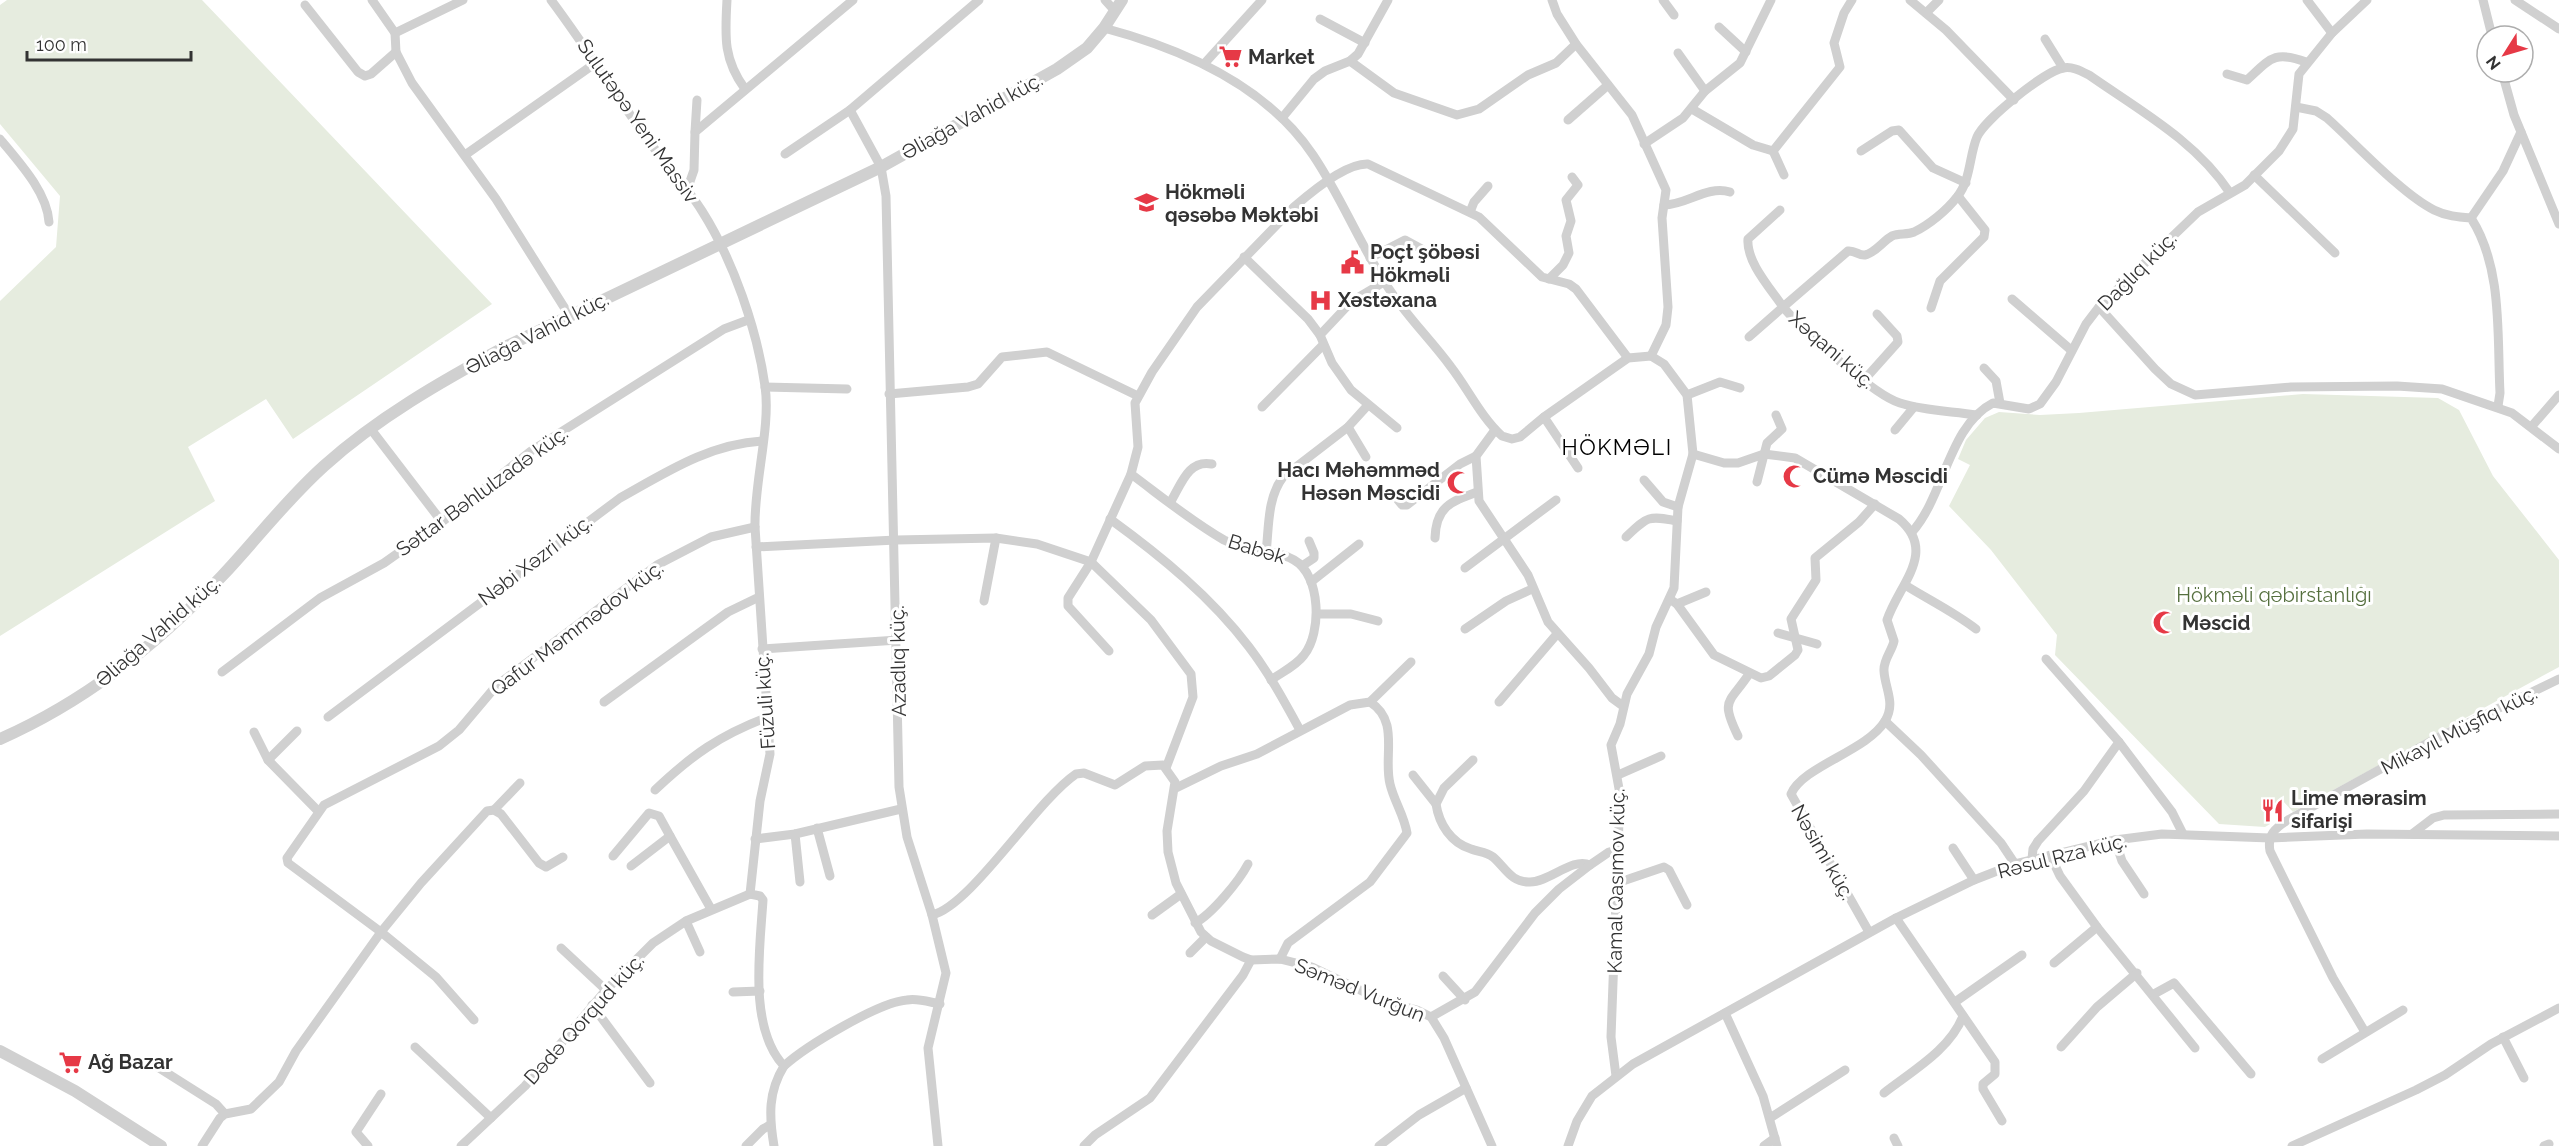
<svg xmlns="http://www.w3.org/2000/svg" width="2559" height="1146" font-family="Raleway,sans-serif">
  <rect width="100%" height="100%" fill="#fff"/>
  <g fill="#e6ecdf">
    <path d="M7,0H202L492,304L293,439L266,399L188,447L215,501L0,636V301L56,247L60,196L0,124V5Z"/>
    <path d="M2303,394L2438,398L2459,410L2493,476L2559,560V667L2293,812L2283,801L2266,808L2270,824L2265,827L2219,824L2055,655L2057,635L1991,550L1949,506L1970,465L1958,459L1966,440L1985,418L1999,412L2040,415L2079,413Z"/>
  </g>
  <g fill="none" stroke-linecap="round" stroke-linejoin="round">
    <g stroke="#d0d0d0" stroke-width="9">
      <path d="M372,0L395,33L396,52L412,83L496,199L569,315"/>
      <path d="M551,0C584,44 613,90 644,135C663,161 685,184 702,211C733,260 757,329 765,386C771,427 754,482 755,527L770,754L760,801L750,894L760,896L763,900C760,948 748,1028 784,1066C768,1092 769,1116 774,1146"/>
      <path d="M727,0C725,36 723,59 745,89"/>
      <path d="M1105,0L1115,11"/>
      <path d="M1552,0L1557,14L1576,44L1632,115L1666,190L1662,218L1668,307L1666,325L1651,356"/>
      <path d="M1663,0L1674,15"/>
      <path d="M1910,0L1946,30L2014,100"/>
      <path d="M2307,0L2332,33"/>
      <path d="M2483,0L2492,36"/>
      <path d="M2515,0L2559,29"/>
      <path d="M305,5L358,72L365,76L371,74L396,52"/>
      <path d="M1926,13L1939,0"/>
      <path d="M1320,19L1365,43"/>
      <path d="M1719,27L1746,52"/>
      <path d="M1104,28C1183,49 1266,85 1313,155C1340,195 1358,240 1384,281C1403,313 1429,337 1451,367C1468,389 1481,417 1502,436L1512,439L1520,437L1544,417L1628,358L1651,356L1664,364L1687,395L1693,454L1678,507L1674,588L1656,627L1649,654L1627,694L1620,724L1611,745L1620,794L1611,1037L1616,1076"/>
      <path d="M395,33L463,0"/>
      <path d="M2045,39L2063,68"/>
      <path d="M1678,53L1705,91"/>
      <path d="M1350,61L1394,93L1457,115L1479,109L1528,75L1556,63L1576,44"/>
      <path d="M1204,64L1262,0"/>
      <path d="M2502,72L2514,115L2559,224"/>
      <path d="M2227,74L2247,80C2270,59 2274,50 2306,62"/>
      <path d="M2296,107L2316,111L2327,118C2356,144 2402,194 2434,210C2446,216 2458,217 2471,218C2503,268 2497,335 2500,393L2498,406"/>
      <path d="M1692,109L1753,145L1773,151L1840,67L1834,43L1844,13L1852,0"/>
      <path d="M850,110L881,167L886,196L899,787L907,837L932,915L946,973L928,1048L938,1146"/>
      <path d="M1282,118L1314,79L1325,71L1350,61L1358,54L1388,0"/>
      <path d="M1568,120L1608,85"/>
      <path d="M695,132L697,100"/>
      <path d="M0,139C19,162 47,192 49,222"/>
      <path d="M1644,144L1683,118L1705,91L1740,63L1771,0"/>
      <path d="M1773,151L1784,175"/>
      <path d="M1861,151L1892,131L1899,130L1933,168L1966,183"/>
      <path d="M785,154L850,110L979,0"/>
      <path d="M465,155L597,62"/>
      <path d="M2254,175L2335,253"/>
      <path d="M687,190L694,170L695,132L853,0"/>
      <path d="M1664,205C1687,205 1707,185 1730,192"/>
      <path d="M1470,212L1474,202L1488,186"/>
      <path d="M2471,218L2503,171L2521,132"/>
      <path d="M1244,257L1308,319L1320,335L1332,363L1351,390L1397,428"/>
      <path d="M1370,258L1405,240L1427,252"/>
      <path d="M1549,279L1563,265L1569,253L1566,236L1571,221L1566,200L1578,185L1572,177"/>
      <path d="M2012,299L2071,350"/>
      <path d="M2099,307L2155,369L2171,384L2195,395L2291,387L2397,386L2442,389L2512,413L2559,449"/>
      <path d="M1931,308L1940,281L1984,237L1985,230L1958,196"/>
      <path d="M1320,335L1352,301L1384,282"/>
      <path d="M1749,337L1783,307C1771,289 1746,262 1748,239L1780,210"/>
      <path d="M1984,368L1996,381L2000,403"/>
      <path d="M1864,380L1898,342L1897,336L1877,314"/>
      <path d="M765,387L847,389"/>
      <path d="M889,394L968,387L978,384L1002,357L1047,352L1138,396"/>
      <path d="M1687,395L1720,382L1740,388"/>
      <path d="M1262,407L1323,345"/>
      <path d="M1977,415C1951,411 1925,411 1900,403C1873,395 1803,330 1783,307L1848,251C1855,250 1859,256 1865,255C1875,253 1883,241 1892,236C1899,233 1907,235 1914,232C1929,225 1947,210 1957,197C1971,180 1969,156 1977,137C1984,120 2045,71 2063,68C2072,66 2081,71 2089,75C2139,110 2196,141 2230,193"/>
      <path d="M1544,417L1578,468"/>
      <path d="M2532,426L2559,395"/>
      <path d="M1348,427L1366,457"/>
      <path d="M370,428L442,522"/>
      <path d="M1495,430L1476,456L1479,501L1528,575L1548,622L1589,668L1612,698L1623,706"/>
      <path d="M1895,430L1914,407"/>
      <path d="M1693,454L1724,463H1738L1764,454L1795,458L1899,519C1938,552 1899,584 1887,620L1894,641C1892,651 1883,660 1884,671C1885,689 1896,703 1885,721C1867,751 1803,766 1791,794L1869,932"/>
      <path d="M1131,474C1162,497 1191,521 1224,540C1247,552 1273,548 1294,560C1321,575 1322,633 1304,655C1296,666 1282,672 1271,680"/>
      <path d="M1644,480L1663,502L1678,507"/>
      <path d="M1757,482L1767,443L1782,429L1776,415"/>
      <path d="M1393,494L1402,505H1407L1460,464L1476,456"/>
      <path d="M1170,503C1181,485 1188,459 1212,464"/>
      <path d="M1110,519C1161,556 1211,597 1249,647C1269,673 1284,701 1300,730"/>
      <path d="M1912,532C1944,497 1949,425 1993,403L2029,409L2040,404L2056,382L2086,324L2099,307L2198,212L2245,185L2279,151L2293,129L2299,74L2332,33L2367,0"/>
      <path d="M1626,537C1647,517 1648,515 1677,521"/>
      <path d="M1435,538C1436,507 1450,502 1477,492"/>
      <path d="M756,547L896,540L996,538L1037,544L1091,562L1151,620L1191,674L1193,697L1166,768"/>
      <path d="M1266,553C1269,528 1267,498 1283,477L1348,427L1368,405"/>
      <path d="M1302,566L1314,558V553L1309,541"/>
      <path d="M1465,568L1556,500"/>
      <path d="M1311,582L1359,544"/>
      <path d="M1905,585C1929,600 1954,612 1976,629"/>
      <path d="M1671,600L1677,604L1714,655L1761,678L1769,676L1795,655L1798,650L1791,619L1816,580L1815,558L1859,522L1875,504"/>
      <path d="M984,601L996,538"/>
      <path d="M1677,604L1706,592"/>
      <path d="M1317,614H1351L1378,621"/>
      <path d="M1465,629L1506,601L1532,589"/>
      <path d="M1778,633L1817,644"/>
      <path d="M762,649L898,640"/>
      <path d="M1109,651L1068,606V598L1091,562L1131,474L1138,447L1135,403L1152,372L1197,307L1294,207C1310,193 1346,163 1368,164L1479,217L1542,277L1569,284L1576,289L1628,358"/>
      <path d="M2046,659L2119,742L2172,812L2183,834"/>
      <path d="M222,672L320,598L384,563L442,522L531,451L724,329L748,320"/>
      <path d="M604,702L728,612L757,598"/>
      <path d="M1499,702L1557,634"/>
      <path d="M328,717L620,498C665,473 709,444 762,441"/>
      <path d="M1885,721L1921,755L2001,843L2015,864"/>
      <path d="M254,732L268,760L318,811"/>
      <path d="M1738,736C1720,699 1729,704 1749,674"/>
      <path d="M268,760L297,731"/>
      <path d="M1473,760L1444,788L1436,804C1439,824 1451,843 1471,849C1479,852 1486,852 1493,857C1505,867 1511,883 1530,882C1550,882 1572,857 1590,865"/>
      <path d="M1413,775L1436,804"/>
      <path d="M1618,775L1661,756"/>
      <path d="M1176,788L1221,766L1257,754L1350,705L1370,702L1411,662"/>
      <path d="M655,790C692,755 720,735 768,717"/>
      <path d="M494,810L520,783"/>
      <path d="M817,828L830,876"/>
      <path d="M795,834L800,882"/>
      <path d="M2412,834L2433,818L2444,815L2559,814"/>
      <path d="M755,839L795,834L901,809"/>
      <path d="M2115,840L2122,861L2144,894"/>
      <path d="M1953,848L1974,880"/>
      <path d="M2050,855L2060,876L2097,927L2195,1048"/>
      <path d="M613,856L649,813L659,816L670,836"/>
      <path d="M2032,859L2033,849L2038,841L2084,791L2119,742"/>
      <path d="M631,866L670,836L711,909"/>
      <path d="M1617,883L1664,867L1669,870L1687,905"/>
      <path d="M932,915C971,906 1035,802 1076,774L1084,773L1115,785L1145,766L1163,765L1175,782L1167,831L1168,852L1176,883L1201,932L1211,941L1243,957L1251,960L1280,959L1312,967L1383,1001L1417,1010L1431,1017L1444,1038L1492,1146"/>
      <path d="M1152,915L1181,894"/>
      <path d="M1896,918L1995,1062V1074L1983,1084V1089L2002,1121"/>
      <path d="M686,921L700,952"/>
      <path d="M1195,923C1212,914 1239,881 1248,864"/>
      <path d="M561,948L606,990"/>
      <path d="M1190,953L1206,937"/>
      <path d="M1280,959L1288,943L1370,882L1407,833C1404,815 1394,801 1390,784C1383,756 1400,721 1370,702"/>
      <path d="M2054,963L2097,927"/>
      <path d="M1443,976L1465,1000"/>
      <path d="M733,992L760,991"/>
      <path d="M2154,994L2174,983L2251,1074"/>
      <path d="M1955,1002L2022,955"/>
      <path d="M592,1005L650,1083"/>
      <path d="M1725,1013L1763,1096L1777,1146"/>
      <path d="M1431,1017L1475,992L1535,913L1559,889L1590,865L1609,852L1617,850"/>
      <path d="M474,1020L436,977L381,932L421,883L487,811L494,810L501,814L539,863L546,867L563,857"/>
      <path d="M2365,1032L2333,978L2270,851C2267,835 2275,828 2288,820L2437,738L2559,679"/>
      <path d="M2503,1037L2524,1078"/>
      <path d="M415,1047L491,1118"/>
      <path d="M2061,1047L2097,1007L2137,973"/>
      <path d="M2322,1059L2403,1010"/>
      <path d="M148,1061L216,1104L225,1114"/>
      <path d="M784,1066C806,1046 879,1002 907,1000C918,998 929,1002 940,1004"/>
      <path d="M1884,1093C1912,1071 1950,1050 1963,1016"/>
      <path d="M1770,1118L1845,1070"/>
      <path d="M1894,1138L1898,1146"/>
      <path d="M202,1146L220,1118L225,1114L251,1109L279,1082L296,1051L381,932L288,863L287,858L324,805L439,746L459,730L497,685L657,565L711,537L755,527"/>
      <path d="M368,1146L356,1132L381,1094"/>
      <path d="M461,1146L525,1086L606,990L653,943L686,921L750,894"/>
      <path d="M746,1146L763,1129L770,1125"/>
      <path d="M1084,1146L1095,1135L1150,1098L1243,975L1251,960"/>
      <path d="M1379,1146L1419,1115L1466,1088"/>
      <path d="M1568,1146L1577,1121L1592,1096L1633,1064L1896,918L1974,880L2015,864L2115,840L2162,834L2270,838L2367,834L2559,836"/>
      <path d="M1764,1146L1775,1138"/>
      <path d="M2292,1146L2416,1090L2445,1075L2491,1044L2559,1008"/>
      <path d="M2544,1146L2549,1144"/>
    </g>
    <g stroke="#d0d0d0" stroke-width="12">
      <path d="M0,739C84,702 159,643 222,576C256,540 286,500 324,466C377,418 442,381 505,347L881,167L1057,69L1087,48L1104,28L1122,0"/>
      <path d="M0,1051L75,1091L161,1146"/>
    </g>
  </g>
  <defs>
    <symbol id="supermarket-bare" viewBox="-9 -9 18 18"><path d="M-6-5.5h2.5l.6 2H6L4.5 2H-2.5L-4.4-4H-6ZM-1.5 3.2a1.3 1.3 0 1 0 .1 0ZM3 3.2a1.3 1.3 0 1 0 .1 0Z" fill="#e63946" stroke="#fff" stroke-width="2.5" paint-order="stroke"/></symbol>
    <symbol id="school-bare" viewBox="-9 -9 18 18"><path d="M0-5L7-2L0 1L-7-2ZM-4 1L0 2.5L4 1V4Q0 6-4 4Z" fill="#e63946" stroke="#fff" stroke-width="2.5" paint-order="stroke"/></symbol>
    <symbol id="civic-bare" viewBox="-9 -9 18 18"><path d="M-.6-6.5H3V-4.5H.6V-3L4-1V1h2V6H-6V1h2V-1L-.6-3ZM-1.2 2.5V6h2.4V2.5Z" fill="#e63946" stroke="#fff" stroke-width="2.5" paint-order="stroke"/></symbol>
    <symbol id="hospital-bare" viewBox="-9 -9 18 18"><path d="M-5-5h3v3.5h4V-5h3V5h-3V1.5h-4V5h-3Z" fill="#e63946" stroke="#fff" stroke-width="2.5" paint-order="stroke"/></symbol>
    <symbol id="mosque-bare" viewBox="-9 -9 18 18"><path d="M3.5-4.9A6 6 0 1 0 3.5 4.9A5 5 0 1 1 3.5-4.9Z" fill="#e63946" stroke="#fff" stroke-width="2.5" paint-order="stroke"/></symbol>
    <symbol id="restaurant-bare" viewBox="-9 -9 18 18"><path d="M-5-6h1v4h1v-4h1v4h1v-4h1v5L-1.5 .5V6h-2V.5L-5-1ZM5-6V6H3V1.5H1.5Q1.5-4 5-6Z" fill="#e63946" stroke="#fff" stroke-width="2.5" paint-order="stroke"/></symbol>
  </defs>
  <g fill-rule="evenodd">
    <use href="#supermarket-bare" x="1214" y="40" width="33" height="33"/>
    <use href="#school-bare" x="1130" y="186" width="33" height="33"/>
    <use href="#civic-bare" x="1336" y="246" width="33" height="33"/>
    <use href="#hospital-bare" x="1304" y="284" width="33" height="33"/>
    <use href="#mosque-bare" x="1778" y="460" width="33" height="33"/>
    <use href="#mosque-bare" x="1442" y="466" width="33" height="33"/>
    <use href="#mosque-bare" x="2148" y="606" width="33" height="33"/>
    <use href="#restaurant-bare" x="2256" y="794" width="33" height="33"/>
    <use href="#supermarket-bare" x="54" y="1046" width="33" height="33"/>
  </g>
  <g text-anchor="middle" stroke-width="6" stroke-linejoin="round" paint-order="stroke">
    <g font-size="20" font-weight="bold" fill="#333" stroke="#fff" text-anchor="start">
      <text x="1248" y="64">Market</text>
      <text x="1165" y="199">Hökməli<tspan x="1165" dy="23">qəsəbə Məktəbi</tspan></text>
      <text x="1370" y="259">Poçt şöbəsi<tspan x="1370" dy="23">Hökməli</tspan></text>
      <text x="1338" y="307">Xəstəxana</text>
      <text x="1440" y="477" text-anchor="end">Hacı Məhəmməd<tspan x="1440" dy="23">Həsən Məscidi</tspan></text>
      <text x="1813" y="483">Cümə Məscidi</text>
      <text x="2182" y="630">Məscid</text>
      <text x="2291" y="805">Lime mərasim<tspan x="2291" dy="23">sifarişi</tspan></text>
      <text x="88" y="1069">Ağ Bazar</text>
    </g>
    <g font-size="20" fill="#333" stroke="#fff">
      <text transform="translate(972 116) rotate(-29)" y="7">Əliağa Vahid küç.</text>
      <text transform="translate(638 121) rotate(55)" y="7">Sulutəpə Yeni Massiv</text>
      <text transform="translate(2137 271) rotate(-45)" y="7">Dağlıq küç.</text>
      <text transform="translate(537 333) rotate(-27)" y="7">Əliağa Vahid küç.</text>
      <text transform="translate(1832 350) rotate(41)" y="7">Xəqani küç.</text>
      <text transform="translate(482 491) rotate(-36)" y="7">Səttar Bəhlulzadə küç.</text>
      <text transform="translate(1257 549) rotate(17)" y="7">Babək</text>
      <text transform="translate(535 560) rotate(-37)" y="7">Nəbi Xəzri küç.</text>
      <text transform="translate(577 628) rotate(-37)" y="7">Qafur Məmmədov küç.</text>
      <text transform="translate(158 631) rotate(-41)" y="7">Əliağa Vahid küç.</text>
      <text transform="translate(898 661) rotate(-91)" y="7">Azadlıq küç.</text>
      <text transform="translate(765 701) rotate(-94)" y="7">Füzuli küç.</text>
      <text transform="translate(2459 730) rotate(-27)" y="7">Mikayıl Müşfiq küç.</text>
      <text transform="translate(1823 852) rotate(60)" y="7">Nəsimi küç.</text>
      <text transform="translate(2062 856) rotate(-14)" y="7">Rəsul Rza küç.</text>
      <text transform="translate(1616 881) rotate(-89)" y="7">Kamal Qasımov küç.</text>
      <text transform="translate(1360 990) rotate(22)" y="7">Səməd Vurğun</text>
      <text transform="translate(584 1019) rotate(-48)" y="7">Dədə Qorqud küç.</text>
    </g>
    <g font-size="20" fill="#56703f" stroke="#fff">
      <text x="2274" y="602">Hökməli qəbirstanlığı</text>
    </g>
    <g font-size="22" letter-spacing="1.5" fill="#000" stroke="#fff">
      <text x="1617" y="455">HÖKMƏLI</text>
    </g>
  </g>
  <g transform="translate(2505 54) rotate(233)"><circle r="28" fill="#ffffff" stroke="#adadad" stroke-width="1.5"/>
  <path d="M0-4.5L10 22L0 15L-10 22Z" fill="#e63946"/>
  <text y="-9" font-size="16" font-weight="bold" text-anchor="middle" fill="#333333">N</text>
  </g>
  <path d="M27 51v9h164v-9" fill="none" stroke="#333333" stroke-width="3"/>
  <text x="36" y="51" font-size="18" fill="#333333" stroke="#ffffff" stroke-width="4.5" paint-order="stroke">100 m</text>
</svg>
